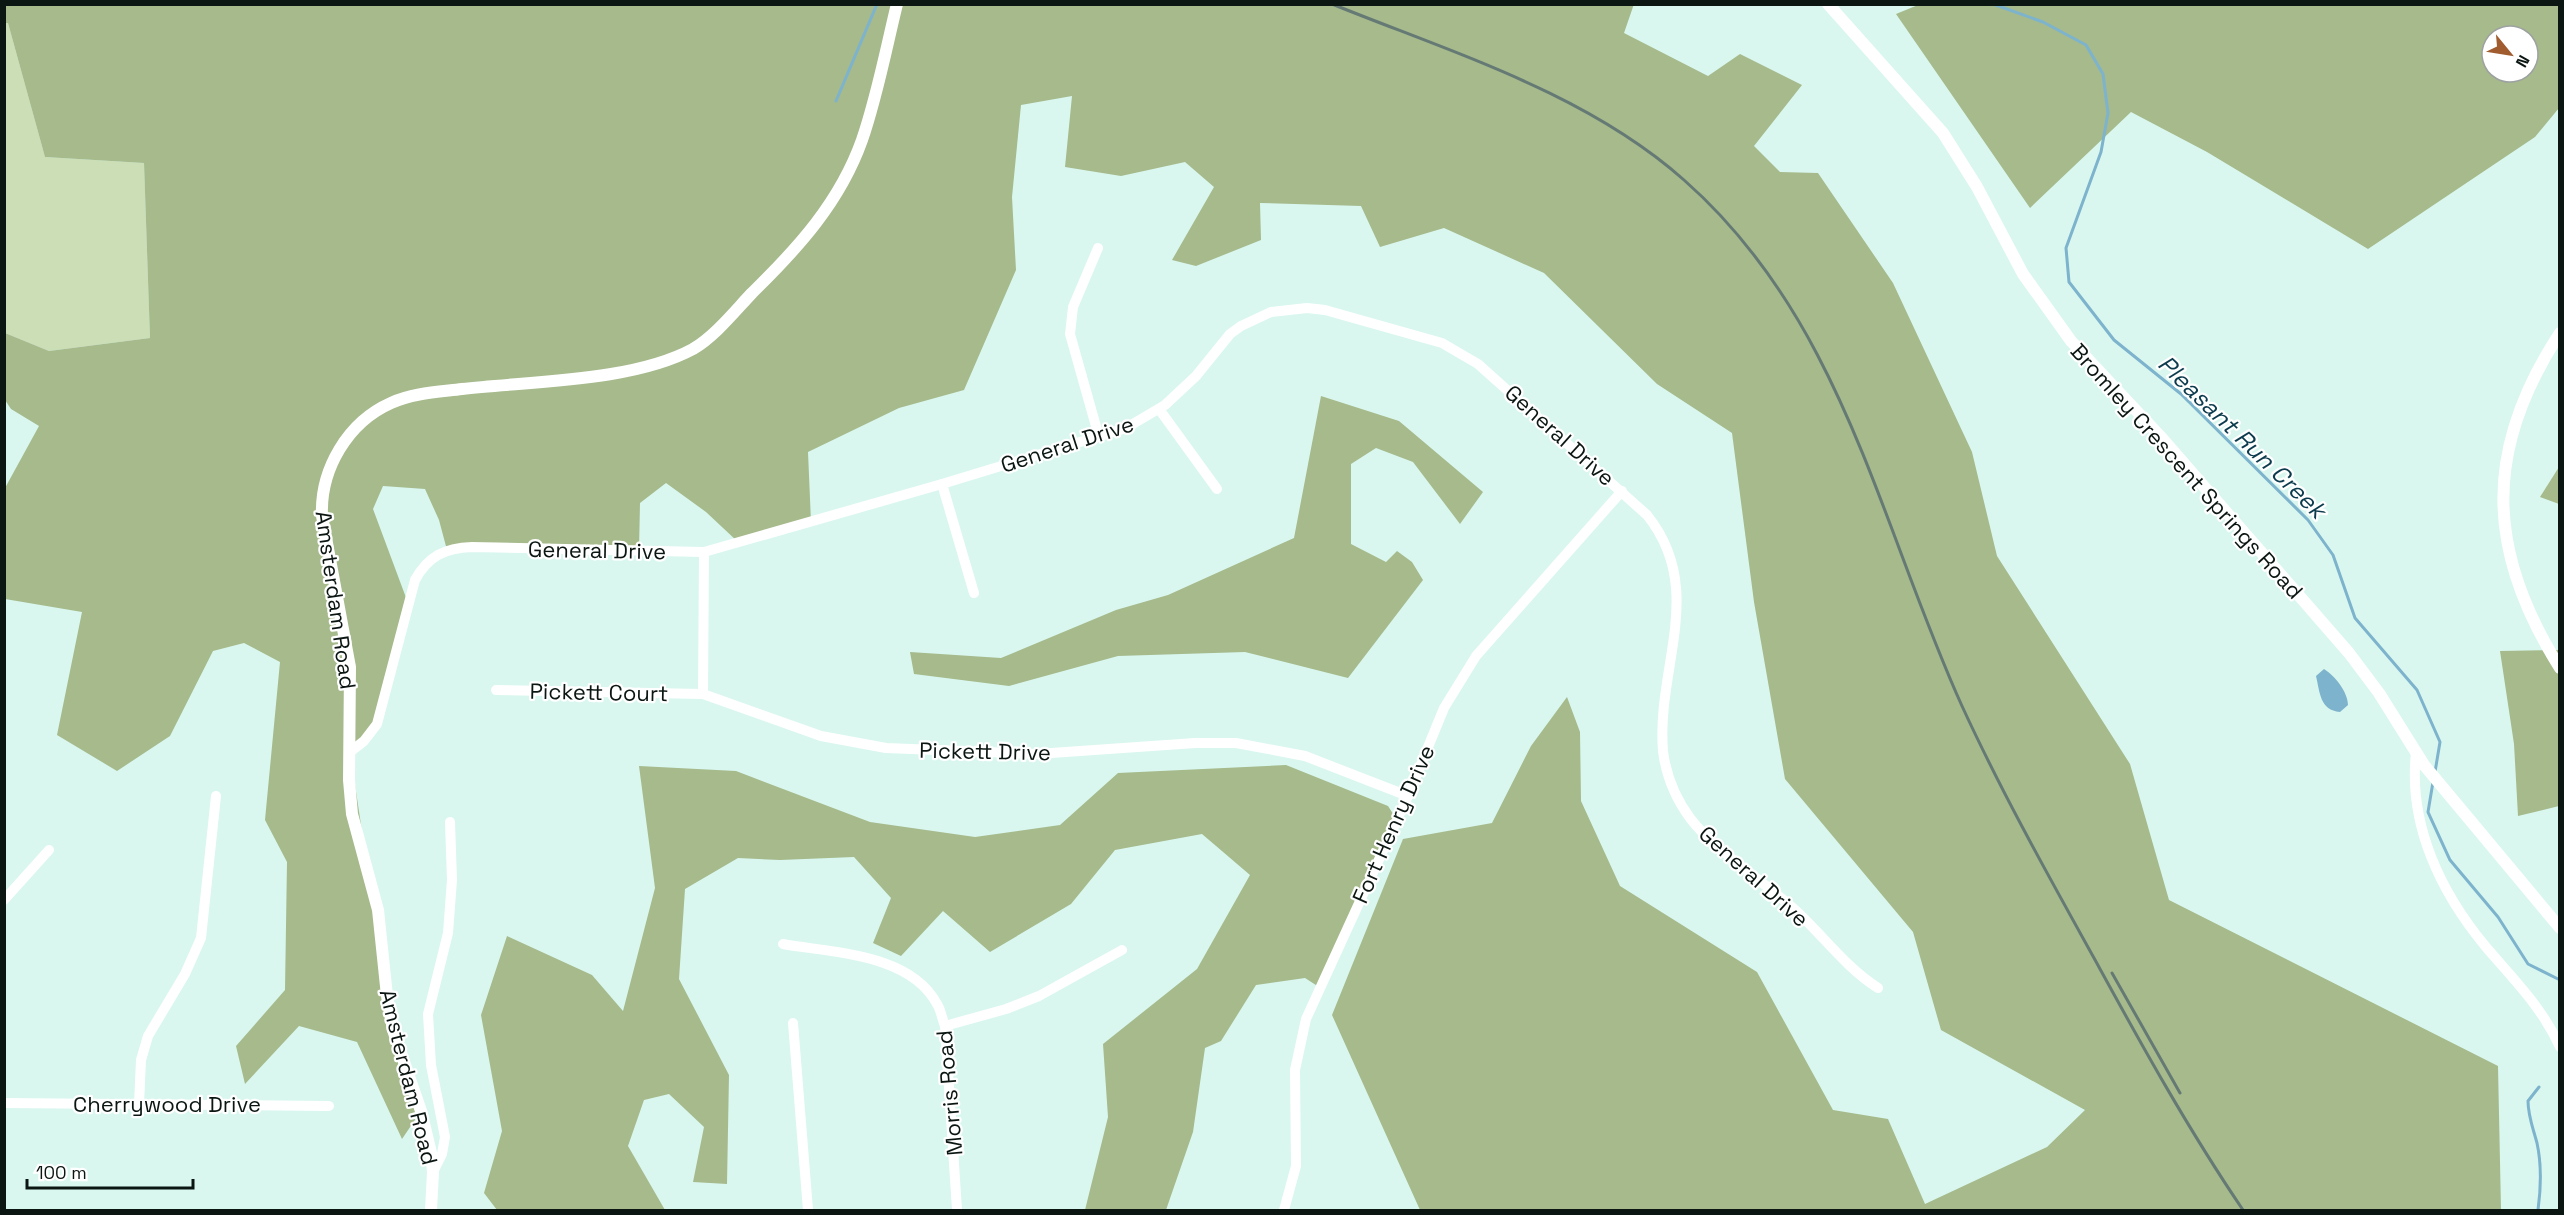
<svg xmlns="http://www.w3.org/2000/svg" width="2564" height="1215" font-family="'Space Grotesk',sans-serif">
  <rect width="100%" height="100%" fill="#d9f7ef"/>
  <path fill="#ccdeb6" d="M5,23H8L45,157L144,163L150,338L49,351L5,333Z"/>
  <g fill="#a6ba8c" fill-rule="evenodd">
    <path d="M5,4H1634L1624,33L1708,76L1740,54L1802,85L1754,146L1780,172L1818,173L1893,283L1972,452L1997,556L2130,764L2169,900L2498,1066L2501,1210H1420L1332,1015L1403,839L1492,823L1531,746L1567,697L1580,732L1581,801L1620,886L1757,972L1833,1110L1888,1119L1925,1204L2047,1147L2085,1110L1941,1030L1913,932L1785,779L1754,602L1732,433L1657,384L1544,273L1444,228L1380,247L1361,206L1260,203L1261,240L1196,266L1172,260L1214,187L1185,162L1121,176L1065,167L1072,96L1021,105L1012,197L1016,270L964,390L899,408L808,452L811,522L738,542L706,512L666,483L640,503L639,551L447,550L439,520L425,489L383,486L373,509L408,603L377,724L350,752L387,996L421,1111L402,1139L357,1042L299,1026L245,1084L236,1046L285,990L287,862L265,820L280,662L244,643L213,651L170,736L117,771L57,735L82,612L5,599V488L39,426L11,409L5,400V333L49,351L150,338L144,163L45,157L8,23H5Z"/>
    <path d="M1918,5H2559V108L2535,137L2368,249L2207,152L2131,112L2030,208L1896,14ZM2492,36H2528V72H2492Z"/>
    <path d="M1321,396L1399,421L1483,492L1460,524L1413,462L1376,448L1351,464V544L1386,562L1397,551L1412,562L1423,580L1348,678L1245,652L1118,656L1009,686L914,674L910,652L1001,658L1116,610L1168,595L1294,538Z"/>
    <path d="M2559,467V504L2540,497Z"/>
    <path d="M2559,650V806L2518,816L2514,744L2500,651Z"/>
    <path d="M1286,765L1388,806L1397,820L1319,987L1305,978L1256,985L1221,1041L1205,1048L1193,1132L1166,1210H1085L1108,1117L1103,1044L1197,969L1250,875L1202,834L1115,850L1071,904L990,952L943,911L901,956L873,943L891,898L854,857L780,860L738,858L685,889L679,979L729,1075L727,1184L693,1182L704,1127L669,1094L644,1100L628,1146L665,1210H497L484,1193L502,1131L481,1015L507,936L592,975L623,1011L655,888L639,766L736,771L870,822L975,837L1060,825L1118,773Z"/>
  </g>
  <path fill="#7db3cc" d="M2324,669C2335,676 2348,692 2348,705L2340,712C2320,710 2320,693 2316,676Z"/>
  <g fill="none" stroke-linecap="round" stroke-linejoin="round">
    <g stroke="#7db3cc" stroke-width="3">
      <path d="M1993,4L2043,22L2086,45L2103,74L2108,113L2101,152L2066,248L2069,282L2114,340L2181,394L2308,520L2333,555L2355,618L2417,690L2440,742L2435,772"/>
      <path d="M836,101L877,4"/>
      <path d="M2433,782L2428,812L2450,860L2498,917L2528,964L2560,980"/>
      <path d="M2538,1210C2541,1188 2542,1166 2537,1143C2533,1128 2528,1116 2528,1101L2539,1087"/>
    </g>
    <g stroke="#fff" stroke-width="10">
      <path d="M1098,248L1073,307L1070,334L1099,437"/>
      <path d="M1159,409L1217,489"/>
      <path d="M942,484L974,593"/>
      <path d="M496,690L703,694L821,736L886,748L1037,754L1195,743H1236L1305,756L1408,796"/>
      <path d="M703,694L704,552"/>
      <path d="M350,752L364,741L377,724L415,580C428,556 445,548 472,547L704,552L942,484L1126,428L1165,405L1196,376L1230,334L1241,326L1271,312L1307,308L1325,310L1442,343L1478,364L1647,515C1707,590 1656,667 1663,751C1666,775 1676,799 1690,818C1713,849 1763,881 1793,908C1822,934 1845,967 1878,988"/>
      <path d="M2416,753C2408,825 2441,893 2486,947C2514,980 2542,1007 2560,1047"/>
      <path d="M4,900L49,850"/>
      <path d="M783,944C832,953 910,953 937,1004C941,1010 942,1019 945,1026L957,1210"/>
      <path d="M793,1023L808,1210"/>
      <path d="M945,1026L1006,1009L1039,996L1122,950"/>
      <path d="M4,1103L329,1106"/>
      <path d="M139,1104L141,1060L148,1036L185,974L201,938L216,796"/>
      <path d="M433,1172L442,1154L445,1137L431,1065L428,1014L448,933L452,880L450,822"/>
      <path d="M1284,1210L1296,1166L1295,1070L1306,1019L1408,796L1444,708L1476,656L1622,491"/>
    </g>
    <g stroke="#fff" stroke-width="12">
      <path d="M1828,4L1943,133L1977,187L2023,274L2071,341L2160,436L2349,653L2379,693L2424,765L2560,928"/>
      <path d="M2560,333C2483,450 2486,551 2560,668"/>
      <path d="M431,1210L433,1172L431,1153L421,1111L393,1030L387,996L378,910L352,814L349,780L350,667L322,516C320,469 348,422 391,403C413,393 438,392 462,389C530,381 632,382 693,349C715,336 734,312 752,293C798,248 840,202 862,140C877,97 886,49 897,4"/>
    </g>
    <g stroke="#667a75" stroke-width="3">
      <path d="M1332,4C1453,53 1586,93 1684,180C1843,320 1879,523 1962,706C2002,793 2048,875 2094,958C2141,1044 2188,1129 2243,1210"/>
      <path d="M2112,973L2180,1093"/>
    </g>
  </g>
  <g text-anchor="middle" stroke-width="4.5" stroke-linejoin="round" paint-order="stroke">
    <g font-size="22" fill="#0b1613" stroke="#fff">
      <text transform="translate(1560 435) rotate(42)" y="8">General Drive</text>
      <text transform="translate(1067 444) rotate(-18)" y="8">General Drive</text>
      <text transform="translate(2187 471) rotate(48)" y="8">Bromley Crescent Springs Road</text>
      <text transform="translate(597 550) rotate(1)" y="8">General Drive</text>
      <text transform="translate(336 600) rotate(82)" y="8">Amsterdam Road</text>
      <text transform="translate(599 692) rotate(1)" y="8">Pickett Court</text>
      <text transform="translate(985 751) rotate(1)" y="8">Pickett Drive</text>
      <text transform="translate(1393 824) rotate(-66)" y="8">Fort Henry Drive</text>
      <text transform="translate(1754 876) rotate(42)" y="8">General Drive</text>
      <text transform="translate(409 1077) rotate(76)" y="8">Amsterdam Road</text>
      <text transform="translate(949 1093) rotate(-95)" y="8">Morris Road</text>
      <text x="167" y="1112">Cherrywood Drive</text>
    </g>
    <g font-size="24" font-style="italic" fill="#0c3b4e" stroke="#fff">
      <text transform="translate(2242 437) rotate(44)" y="8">Pleasant Run Creek</text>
    </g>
  </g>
  <rect width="2564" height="1215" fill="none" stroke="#0b1613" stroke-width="12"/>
  <g transform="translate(2510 54) rotate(120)"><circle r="28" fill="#ffffff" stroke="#9da2a1" stroke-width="1.5"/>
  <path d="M0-4.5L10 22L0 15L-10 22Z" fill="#a05b2f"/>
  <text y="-9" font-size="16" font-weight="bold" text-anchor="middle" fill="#0b1613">N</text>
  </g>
  <path d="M27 1179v9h166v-9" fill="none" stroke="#0b1613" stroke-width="3"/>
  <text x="36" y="1179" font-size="18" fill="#0b1613" stroke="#ffffff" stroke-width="4.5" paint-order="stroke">100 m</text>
</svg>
